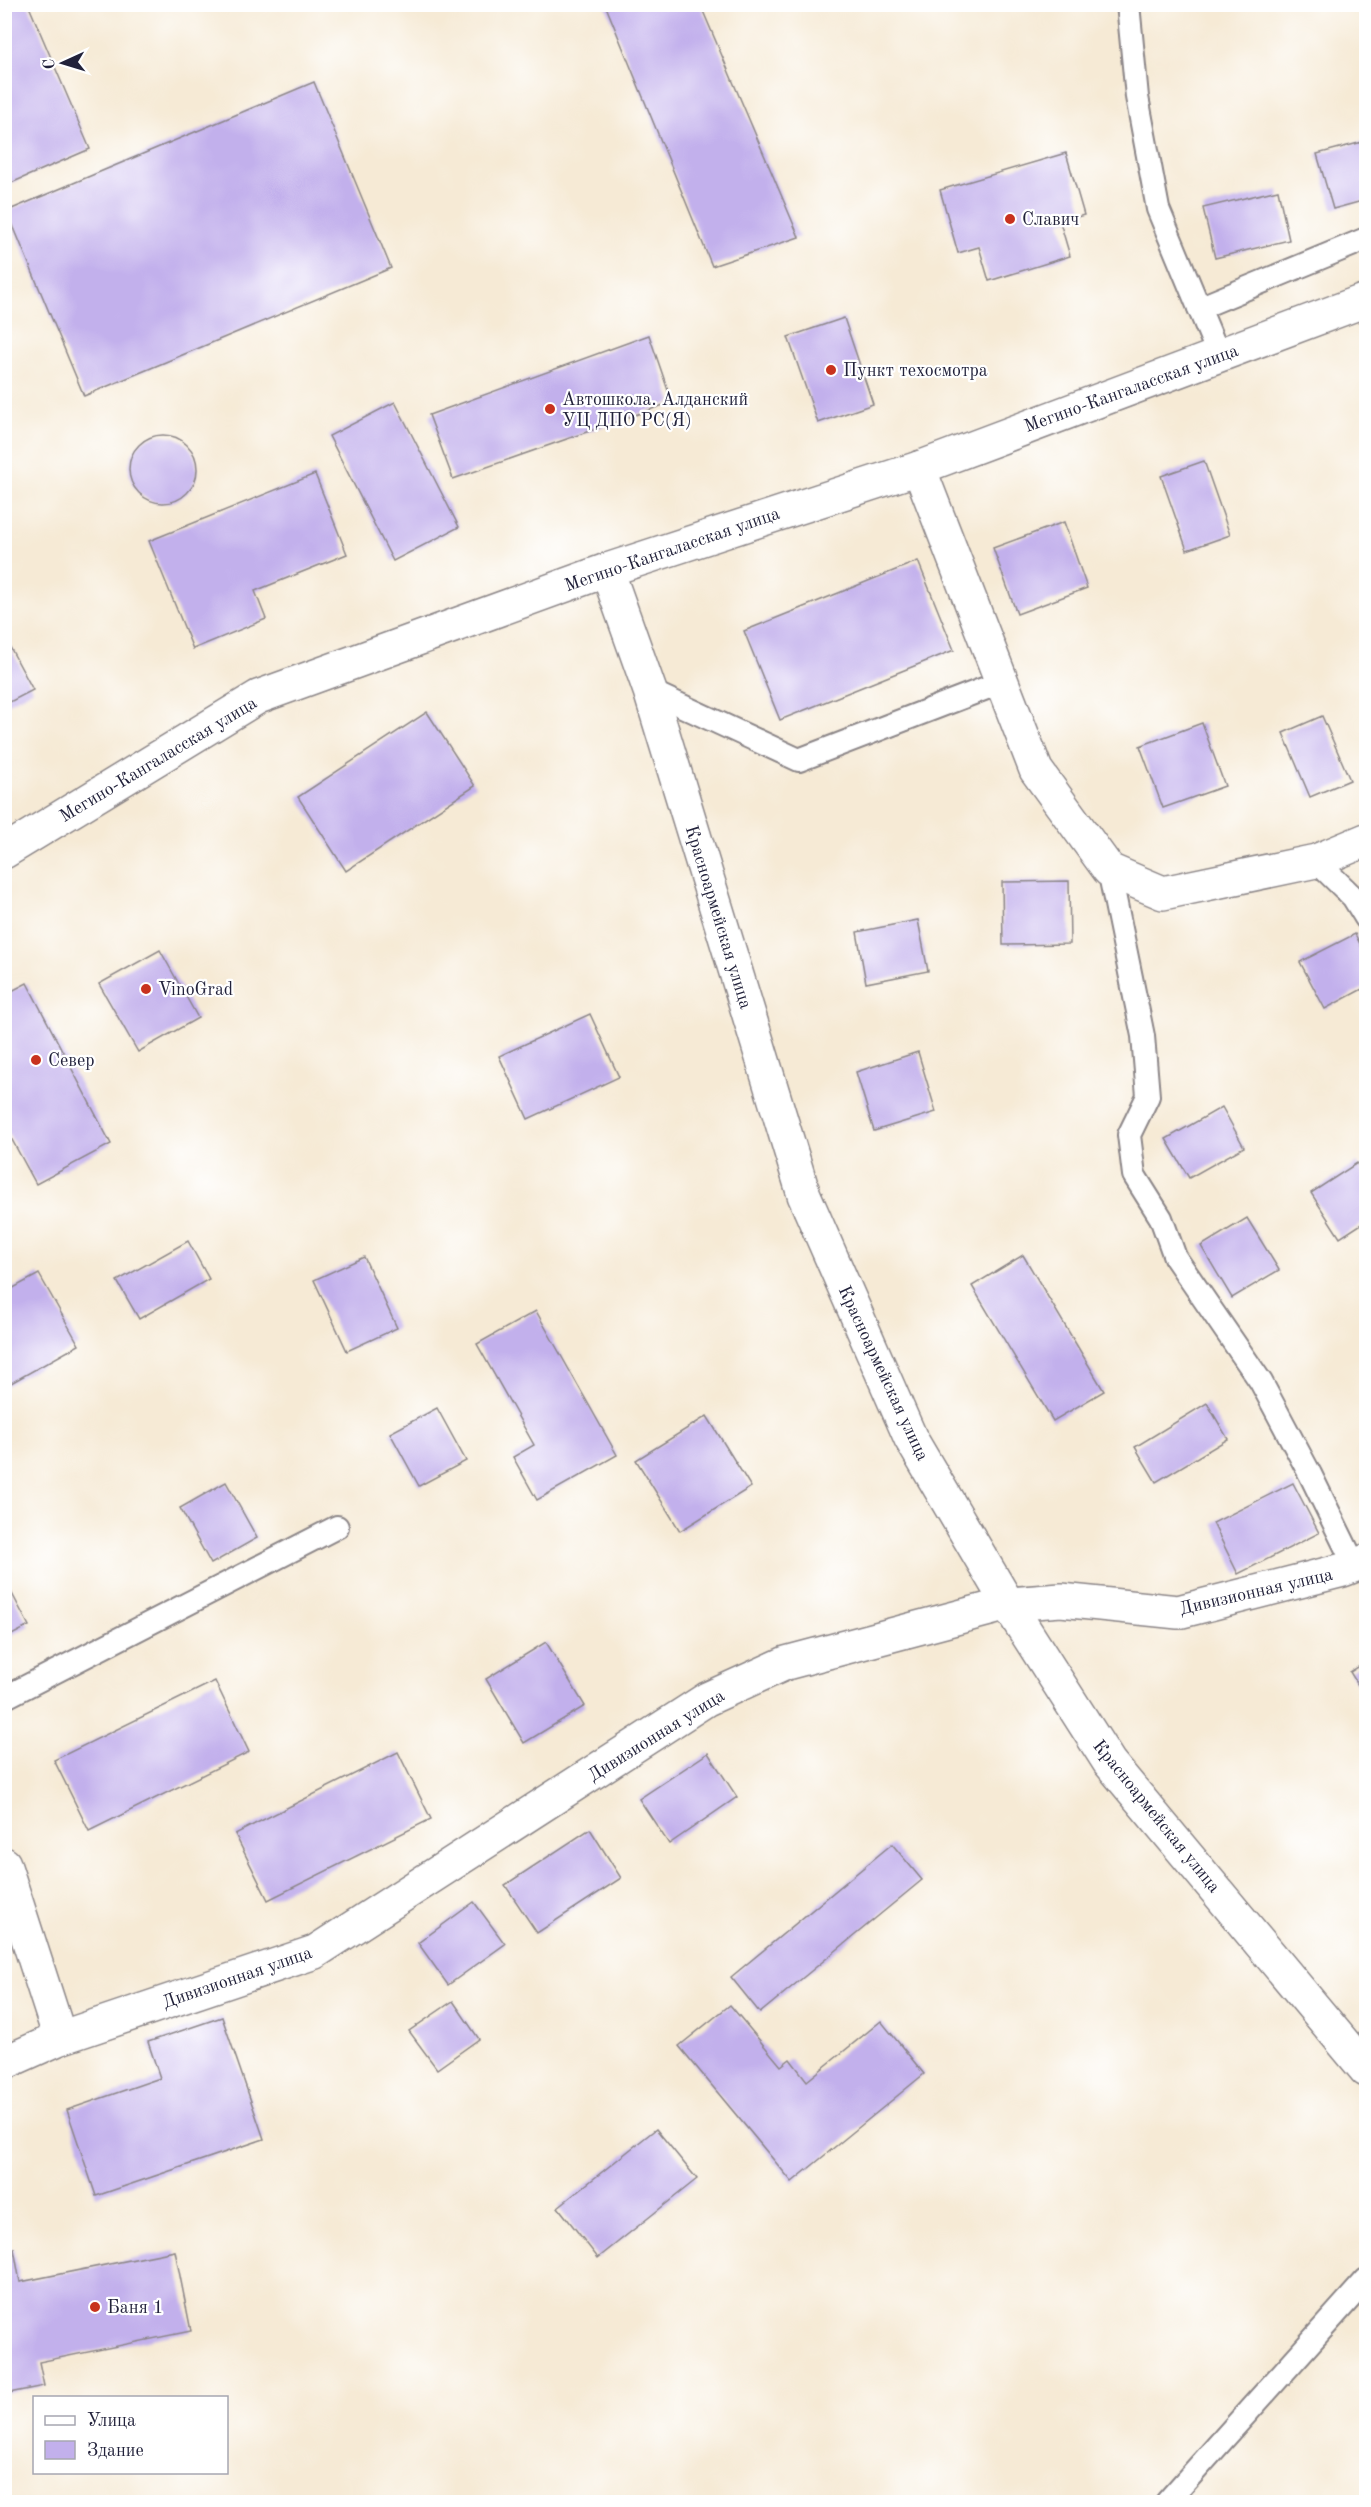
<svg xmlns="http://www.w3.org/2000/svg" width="1371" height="2507" font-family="'Old Standard TT',serif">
  <rect width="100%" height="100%" fill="#fff"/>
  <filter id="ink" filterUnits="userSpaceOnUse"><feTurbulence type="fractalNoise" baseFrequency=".0167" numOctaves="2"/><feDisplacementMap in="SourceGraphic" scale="12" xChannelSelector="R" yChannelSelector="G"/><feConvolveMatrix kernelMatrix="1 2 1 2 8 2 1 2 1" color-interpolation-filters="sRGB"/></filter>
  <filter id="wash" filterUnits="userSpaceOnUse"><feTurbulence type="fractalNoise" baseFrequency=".008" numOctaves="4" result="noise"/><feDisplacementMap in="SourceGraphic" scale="24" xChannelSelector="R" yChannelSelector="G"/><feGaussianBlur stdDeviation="1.35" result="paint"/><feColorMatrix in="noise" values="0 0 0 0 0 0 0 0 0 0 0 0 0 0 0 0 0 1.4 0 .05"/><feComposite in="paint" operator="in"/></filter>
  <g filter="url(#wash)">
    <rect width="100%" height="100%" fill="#f6ead5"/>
    <g id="blocks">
      <g fill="#c2b0ec">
        <path d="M4,4H28L90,149L4,186Z"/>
        <path d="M605,4H700L799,237L712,266Z"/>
        <path d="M314,82L391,268L84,396L7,211Z"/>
        <path d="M1366,141V200L1333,209L1317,154Z"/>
        <path d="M1066,153L1084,215L1060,222L1070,256L989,281L979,247L958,253L940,190Z"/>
        <path d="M1278,190L1289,240L1215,258L1203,208Z"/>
        <path d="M844,318L873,404L818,423L788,337Z"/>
        <path d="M649,335L672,402L453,479L429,415Z"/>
        <path d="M395,402L459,527L393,561L329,436Z"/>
        <circle cx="163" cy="469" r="34"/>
        <path d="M1204,461L1230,535L1187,550L1161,476Z"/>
        <path d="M315,474L347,554L255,591L266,619L193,649L149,541Z"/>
        <path d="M1064,522L1087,588L1017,614L993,548Z"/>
        <path d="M918,561L954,650L780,720L744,631Z"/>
        <path d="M4,636L33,690L4,705Z"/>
        <path d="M427,712L475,786L346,871L298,797Z"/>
        <path d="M1322,716L1350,780L1310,797L1283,733Z"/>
        <path d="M1202,723L1225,786L1163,808L1140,746Z"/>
        <path d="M1069,881L1070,944L1003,945L1002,882Z"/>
        <path d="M918,920L928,971L866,983L857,932Z"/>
        <path d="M1355,934L1366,956V987L1325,1009L1300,962Z"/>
        <path d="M160,950L198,1018L138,1052L99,984Z"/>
        <path d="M27,983L111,1144L36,1184L4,1125V995Z"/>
        <path d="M590,1014L619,1077L528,1119L499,1056Z"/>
        <path d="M918,1052L936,1112L874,1131L856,1072Z"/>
        <path d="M1222,1107L1244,1147L1189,1178L1166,1139Z"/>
        <path d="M1357,1163L1366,1177V1221L1340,1238L1311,1193Z"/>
        <path d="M1247,1218L1279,1270L1232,1298L1201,1246Z"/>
        <path d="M188,1241L209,1279L139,1319L117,1281Z"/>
        <path d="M1023,1255L1104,1391L1053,1421L972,1286Z"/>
        <path d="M364,1257L397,1328L347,1351L314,1280Z"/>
        <path d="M39,1274L79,1345L4,1387V1293Z"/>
        <path d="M536,1311L617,1455L537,1500L513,1457L534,1445L477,1344Z"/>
        <path d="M1207,1403L1228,1439L1156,1482L1135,1447Z"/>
        <path d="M437,1408L466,1461L419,1486L390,1433Z"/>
        <path d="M707,1416L751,1487L680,1531L636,1460Z"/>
        <path d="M226,1482L257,1538L211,1564L180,1508Z"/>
        <path d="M1293,1483L1319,1533L1238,1574L1213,1523Z"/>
        <path d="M8,1586L29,1626L4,1639V1588Z"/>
        <path d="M546,1642L585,1706L524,1743L486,1679Z"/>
        <path d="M1366,1662V1698L1350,1672Z"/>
        <path d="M215,1681L249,1752L89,1831L54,1760Z"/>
        <path d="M398,1752L431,1819L268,1900L235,1834Z"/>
        <path d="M708,1753L737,1797L669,1844L639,1799Z"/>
        <path d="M590,1829L621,1878L537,1933L505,1885Z"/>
        <path d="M892,1844L922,1880L760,2013L731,1977Z"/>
        <path d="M474,1902L505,1944L448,1985L418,1943Z"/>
        <path d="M453,2001L479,2039L437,2069L409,2031Z"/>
        <path d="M730,2005L781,2066L790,2059L807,2081L881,2021L924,2074L792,2182L679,2046Z"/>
        <path d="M222,2017L264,2139L96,2196L67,2110L160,2078L148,2042Z"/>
        <path d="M656,2129L697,2179L598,2258L558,2207Z"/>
        <path d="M14,2249L20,2282L175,2251L191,2331L39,2362L44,2386L4,2394V2251Z"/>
      </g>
    </g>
  </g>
  <g filter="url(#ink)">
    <use href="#blocks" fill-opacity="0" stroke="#8c8688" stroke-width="1.5"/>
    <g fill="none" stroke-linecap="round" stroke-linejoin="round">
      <defs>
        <g id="service">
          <path d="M1128,4L1137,97L1158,209L1219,356"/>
          <path d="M1199,308L1366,239"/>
          <path d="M650,691L799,760L1002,682"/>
          <path d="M1316,861L1353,897L1366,918"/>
          <path d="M1109,870L1143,1036L1148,1096L1129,1135L1134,1175L1161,1218L1175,1257L1261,1382L1310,1474L1355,1566"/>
          <path d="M4,1698L337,1527"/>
          <path d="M1167,2502L1366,2280"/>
        </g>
        <g id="minor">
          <path d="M919,468L1036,770L1109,870L1163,893L1316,861L1366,840"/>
          <path d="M4,1864L60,2038"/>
          <path d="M4,2063L60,2038L315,1952L707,1699L786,1663L1008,1604L1061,1600L1178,1612L1343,1570L1366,1561"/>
        </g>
        <path id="tertiary" d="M607,570L650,691L804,1195L911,1439L1008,1604L1109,1762L1366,2070"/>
        <path id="primary" d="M4,852L258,697L607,570L919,468L1366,300"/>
      </defs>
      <use href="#service" stroke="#8c8688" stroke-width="26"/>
      <use href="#minor" stroke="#8c8688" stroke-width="36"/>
      <use href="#tertiary" stroke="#8c8688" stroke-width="36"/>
      <use href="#primary" stroke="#8c8688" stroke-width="36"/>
      <use href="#service" stroke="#fff" stroke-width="22"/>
      <use href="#minor" stroke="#fff" stroke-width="33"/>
      <use href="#tertiary" stroke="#fff" stroke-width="33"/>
      <use href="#primary" stroke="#fff" stroke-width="33"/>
    </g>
  </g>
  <g fill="#c8321e" stroke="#fff" stroke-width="2">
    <circle cx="1010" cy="219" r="6"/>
    <circle cx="831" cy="370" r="6"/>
    <circle cx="550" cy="409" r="6"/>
    <circle cx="146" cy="989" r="6"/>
    <circle cx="36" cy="1060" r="6"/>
    <circle cx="95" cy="2307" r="6"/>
  </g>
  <g text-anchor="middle" stroke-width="4.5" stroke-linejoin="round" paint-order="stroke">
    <g font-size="18" fill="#22223b" stroke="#fff" text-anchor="start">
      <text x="1022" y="225">Славич</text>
      <text x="843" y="376">Пункт техосмотра</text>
      <text x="562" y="405">Автошкола. Алданский<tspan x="562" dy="21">УЦ ДПО РС(Я)</tspan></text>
      <text x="158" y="995">VinoGrad</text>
      <text x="48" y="1066">Север</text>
      <text x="107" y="2313">Баня 1</text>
    </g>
    <g font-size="18" fill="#22223b" stroke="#fff">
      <text transform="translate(1131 388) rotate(-20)" y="6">Мегино-Кангаласская улица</text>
      <text transform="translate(672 549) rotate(-19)" y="6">Мегино-Кангаласская улица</text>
      <text transform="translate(158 759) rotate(-31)" y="6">Мегино-Кангаласская улица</text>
      <text transform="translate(719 917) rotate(73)" y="6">Красноармейская улица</text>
      <text transform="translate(884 1373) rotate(65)" y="6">Красноармейская улица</text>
      <text transform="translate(1256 1591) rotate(-13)" y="6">Дивизионная улица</text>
      <text transform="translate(656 1735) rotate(-32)" y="6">Дивизионная улица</text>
      <text transform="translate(1157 1816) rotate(51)" y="6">Красноармейская улица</text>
      <text transform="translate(237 1977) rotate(-19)" y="6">Дивизионная улица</text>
    </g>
  </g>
  <rect width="1371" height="2507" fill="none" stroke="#fff" stroke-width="24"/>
  <rect x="33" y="2396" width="195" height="78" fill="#ffffff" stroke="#a7a7b1" stroke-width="1.5"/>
  <rect x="45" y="2416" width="30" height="9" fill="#ffffff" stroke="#a7a7b1" stroke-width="1.5"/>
  <text x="87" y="2426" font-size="18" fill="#22223b">Улица</text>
  <rect x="45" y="2441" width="30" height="18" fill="#c2b0ec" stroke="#a7a7b1" stroke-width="1.5"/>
  <text x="87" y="2456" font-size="18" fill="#22223b">Здание</text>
  <g transform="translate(63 63) rotate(266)" stroke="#ffffff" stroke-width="4.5" paint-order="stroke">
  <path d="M0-4.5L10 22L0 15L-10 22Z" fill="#22223b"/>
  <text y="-9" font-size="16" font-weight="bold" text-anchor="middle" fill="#22223b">С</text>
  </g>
</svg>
